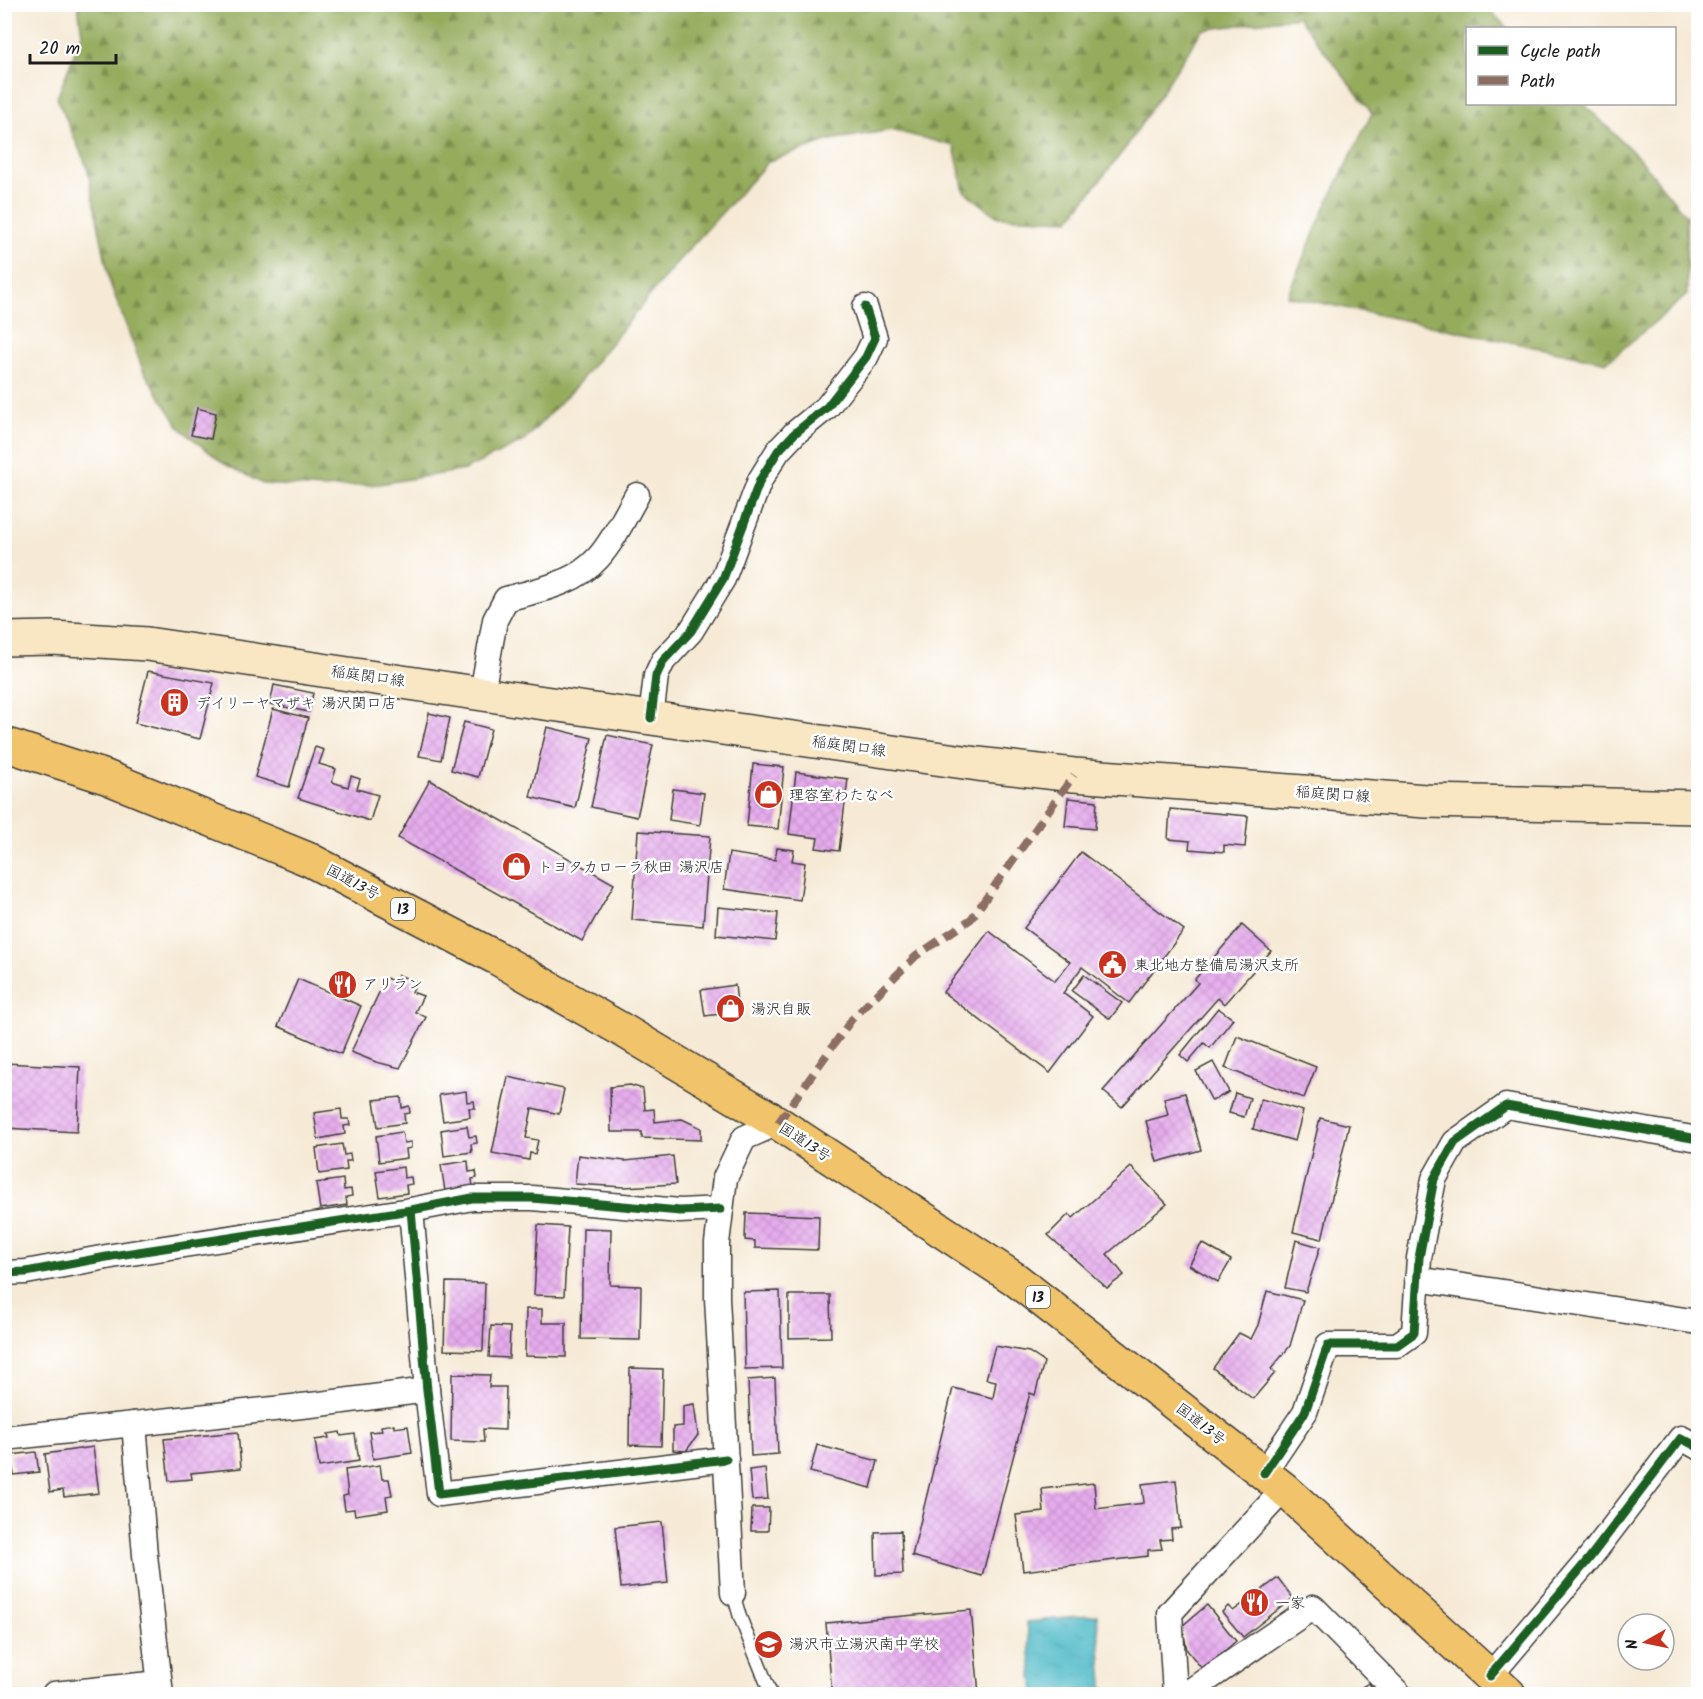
<svg xmlns="http://www.w3.org/2000/svg" width="1703" height="1699" font-family="Kalam,'Klee One',sans-serif">
  <defs>
    <pattern id="forest-firs" width="22" height="20" patternUnits="userSpaceOnUse" patternTransform="scale(1.5)"><rect width="22" height="20" fill="#95ac5d"/><path d="M5 1l3.5 6h-7zM16 11l3.5 6h-7z" fill="#798b4c"/></pattern>
    <pattern id="water-ripples" width="26" height="14" patternUnits="userSpaceOnUse" patternTransform="scale(1.5)"><rect width="26" height="14" fill="#4cb9c7"/><path d="M2 4q2-2 4 0t4 0M15 11q2-2 4 0t4 0" fill="none" stroke="#429eaa"/></pattern>
    <pattern id="building-cross-hatch" width="8" height="8" patternUnits="userSpaceOnUse" patternTransform="scale(1.5)"><rect width="8" height="8" fill="#e6aced"/><path d="M0 0l8 8M0 8l8-8" fill="none" stroke="#c593cb"/></pattern>
  </defs>
  <rect width="100%" height="100%" fill="#fff"/>
  <filter id="ink" filterUnits="userSpaceOnUse"><feTurbulence type="fractalNoise" baseFrequency=".0167" numOctaves="2"/><feDisplacementMap in="SourceGraphic" scale="12" xChannelSelector="R" yChannelSelector="G"/><feConvolveMatrix kernelMatrix="1 2 1 2 8 2 1 2 1" color-interpolation-filters="sRGB"/></filter>
  <filter id="wash" filterUnits="userSpaceOnUse"><feTurbulence type="fractalNoise" baseFrequency=".008" numOctaves="4" result="noise"/><feDisplacementMap in="SourceGraphic" scale="24" xChannelSelector="R" yChannelSelector="G"/><feGaussianBlur stdDeviation="1.35" result="paint"/><feColorMatrix in="noise" values="0 0 0 0 0 0 0 0 0 0 0 0 0 0 0 0 0 1.4 0 .05"/><feComposite in="paint" operator="in"/></filter>
  <g filter="url(#wash)">
    <rect width="100%" height="100%" fill="#f6ead6"/>
    <path fill="url(#forest-firs)" stroke="#58643c" stroke-width="1.5" d="M78,5H1489L1494,15L1508,28H1468V104H1584L1640,159L1686,216L1687,295L1607,362L1287,296L1325,207L1372,113L1298,17L1202,30L1127,146L1069,220L998,217L964,191L954,146L892,130L830,140L769,161L678,261L576,386L524,441L464,470L379,484L324,488L263,484L223,463L180,428L143,370L110,283L87,167L57,98L82,34Z"/>
    <path fill="url(#water-ripples)" stroke="#346a72" stroke-width="1.5" d="M1097,1615L1104,1694H1034L1027,1622Z"/>
    <g id="blocks">
      <g fill="url(#building-cross-hatch)">
        <path d="M197,408L216,413L211,439L191,435Z"/>
        <path d="M148,671L214,683L200,739L135,723Z"/>
        <path d="M274,685L313,693L309,712L270,704Z"/>
        <path d="M273,709L308,718L289,787L255,777Z"/>
        <path d="M429,713L450,718L441,760L419,756Z"/>
        <path d="M464,722L491,729L478,777L451,770Z"/>
        <path d="M547,727L592,738L575,808L530,797Z"/>
        <path d="M607,735L653,745L637,817L591,807Z"/>
        <path d="M315,747L324,750L319,764L336,769L332,782L348,787L351,776L360,779L357,789L378,795L370,821L298,798Z"/>
        <path d="M753,764L784,767L778,829L747,826Z"/>
        <path d="M796,772L848,779L839,851L816,848L818,838L789,834Z"/>
        <path d="M430,780L614,884L582,941L398,838Z"/>
        <path d="M673,789L704,793L700,825L669,820Z"/>
        <path d="M1068,798L1097,801L1095,829L1065,826Z"/>
        <path d="M1170,809L1248,816L1245,847L1224,845V852L1189,849L1190,841L1168,839Z"/>
        <path d="M638,831L710,836L703,926L632,920Z"/>
        <path d="M777,848L794,850L792,861L805,863L800,900L724,889L729,853L775,860Z"/>
        <path d="M1081,852L1184,930L1129,1003L1082,967L1063,993L1093,1016L1050,1073L943,992L989,931L1055,981L1070,962L1024,928Z"/>
        <path d="M718,907L778,913L775,941L716,935Z"/>
        <path d="M1242,925L1271,951L1224,1004L1218,998L1122,1107L1103,1091L1198,983L1195,979Z"/>
        <path d="M398,975L417,982L412,992L423,996L415,1012L426,1017L400,1068L376,1062L351,1052L386,978L395,982Z"/>
        <path d="M1084,975L1122,1003L1110,1019L1072,991Z"/>
        <path d="M298,979L361,1006L341,1054L278,1026Z"/>
        <path d="M735,985L738,1012L705,1016L701,990Z"/>
        <path d="M1218,1008L1233,1019L1210,1048L1204,1043L1188,1062L1180,1055Z"/>
        <path d="M1237,1036L1316,1067L1304,1098L1225,1068Z"/>
        <path d="M1213,1062L1229,1092L1212,1101L1196,1071Z"/>
        <path d="M4,1063L80,1067L77,1132L4,1128Z"/>
        <path d="M508,1077L564,1089L559,1114L532,1108L526,1138L538,1140L535,1154L530,1153L529,1160L492,1153Z"/>
        <path d="M630,1085L643,1089L645,1110L654,1109L655,1122L682,1119L701,1128V1140L642,1138V1132H611L610,1087Z"/>
        <path d="M466,1091L467,1102L474,1101L475,1108H469L470,1117L443,1121L439,1095Z"/>
        <path d="M1185,1093L1201,1150L1157,1162L1146,1121L1168,1115L1164,1098Z"/>
        <path d="M1235,1093L1250,1098L1244,1117L1229,1113Z"/>
        <path d="M401,1097L402,1108L409,1106L410,1113L404,1114L405,1123L378,1127L374,1100Z"/>
        <path d="M1261,1099L1303,1111L1295,1141L1253,1129Z"/>
        <path d="M341,1109L342,1119H349L350,1125L344,1126L345,1134L318,1139L314,1113Z"/>
        <path d="M1320,1118L1349,1125L1322,1239L1293,1232Z"/>
        <path d="M467,1126L469,1137L476,1136L477,1143L471,1144L472,1152L444,1156L441,1130Z"/>
        <path d="M402,1132L404,1143L411,1142V1148L406,1149L407,1158L379,1162L376,1136Z"/>
        <path d="M342,1144L344,1155L350,1154L351,1161H346L347,1170L319,1174L316,1148Z"/>
        <path d="M578,1155L625,1161L673,1156L676,1184L624,1187L575,1184Z"/>
        <path d="M468,1161L469,1172L476,1171L477,1178L472,1179L473,1187L445,1191L441,1165Z"/>
        <path d="M403,1167L404,1178L411,1177L412,1184L406,1185L407,1193L380,1197L376,1171Z"/>
        <path d="M1131,1167L1167,1204L1107,1254L1124,1275L1107,1288L1048,1235L1069,1214L1073,1218Z"/>
        <path d="M343,1179L344,1190L351,1189L352,1196L346,1197L347,1205L320,1209L316,1183Z"/>
        <path d="M746,1213L819,1216L818,1250L755,1248V1241L745,1240Z"/>
        <path d="M538,1225L568,1227L564,1296L534,1295Z"/>
        <path d="M583,1228L611,1229L610,1285L641,1286L640,1340L581,1339Z"/>
        <path d="M1296,1240L1320,1247L1306,1292L1285,1288Z"/>
        <path d="M1202,1243L1231,1260L1218,1282L1189,1265Z"/>
        <path d="M446,1282L485,1283L483,1351L444,1350Z"/>
        <path d="M780,1291L782,1368L745,1369L743,1292Z"/>
        <path d="M1267,1291L1303,1300L1290,1346L1271,1369L1275,1373L1253,1399L1213,1368L1239,1333L1251,1339L1258,1325Z"/>
        <path d="M789,1295H830L831,1337L789,1338Z"/>
        <path d="M526,1309H542V1323H566V1357L525,1356Z"/>
        <path d="M491,1326L510,1327L509,1358L489,1357Z"/>
        <path d="M995,1346L1029,1352L1044,1362L1035,1395L1030,1393L982,1576L912,1556L953,1388L993,1398L996,1381L986,1379Z"/>
        <path d="M630,1368L663,1369L661,1446L629,1445Z"/>
        <path d="M452,1374L490,1375L489,1387H506L505,1430L483,1429L484,1442L451,1441Z"/>
        <path d="M775,1378L778,1454L751,1456L748,1380Z"/>
        <path d="M694,1404L698,1435L686,1451L673,1450V1427L683,1426V1406Z"/>
        <path d="M394,1424V1428L408,1426L412,1453L373,1459L369,1432L382,1431L381,1426Z"/>
        <path d="M238,1432L241,1468L191,1473L192,1479L169,1481L164,1439Z"/>
        <path d="M340,1432L341,1436L355,1434L359,1461L319,1467L315,1440L329,1438L328,1434Z"/>
        <path d="M817,1445L878,1461L871,1488L810,1472Z"/>
        <path d="M93,1447L99,1493L64,1497L63,1490L50,1492L45,1454Z"/>
        <path d="M36,1452L39,1472L14,1475L11,1455Z"/>
        <path d="M380,1465L382,1479H389L392,1495L386,1496L388,1510L355,1515L354,1509L345,1510L343,1496L348,1495L345,1470Z"/>
        <path d="M765,1468L768,1499L752,1500L749,1470Z"/>
        <path d="M1176,1480L1181,1528L1171,1529L1172,1539L1160,1540L1162,1549L1148,1550V1556L1023,1571L1016,1515L1044,1512L1042,1489L1094,1483L1096,1509L1144,1503L1142,1484Z"/>
        <path d="M752,1508H769L768,1531H751Z"/>
        <path d="M662,1522L668,1583L621,1588L615,1527Z"/>
        <path d="M901,1531L903,1574L876,1575L875,1532Z"/>
        <path d="M1278,1578L1293,1598L1243,1637L1222,1612L1228,1606L1233,1611Z"/>
        <path d="M1207,1605L1236,1641L1203,1670L1187,1650L1182,1626Z"/>
        <path d="M971,1610L979,1694H832L826,1623Z"/>
        <path d="M1369,1683L1376,1694H1349Z"/>
      </g>
    </g>
  </g>
  <g filter="url(#ink)">
    <use href="#blocks" fill-opacity="0" stroke="#3d3b38" stroke-width="1.5"/>
    <g fill="none" stroke-linecap="round" stroke-linejoin="round">
      <defs>
        <path id="service" d="M733,1593L740,1617L771,1694"/>
        <g id="minor">
          <path d="M482,693L495,620L506,599C538,590 575,584 598,558C614,540 625,516 637,495"/>
          <path d="M651,718L656,676L663,661L691,631L723,579L760,480L778,451L795,433L827,407L866,357L875,338L865,307"/>
          <path d="M411,1210L427,1390L439,1494L726,1459"/>
          <path d="M4,1273L26,1272L112,1256L411,1210L472,1198H532L680,1211L721,1209"/>
          <path d="M1417,1279L1698,1322"/>
          <path d="M134,1424L145,1555L161,1694"/>
          <path d="M4,1438L320,1404L427,1390"/>
          <path d="M1264,1473L1305,1412L1328,1345H1397L1414,1333L1419,1258L1434,1179L1455,1142L1506,1106L1698,1139"/>
          <path d="M733,1593L717,1298V1243L725,1178L744,1138L778,1123"/>
          <path d="M1490,1676L1588,1560L1681,1438L1698,1447"/>
          <path d="M54,1694L159,1683"/>
          <path d="M1175,1694L1170,1613L1284,1489"/>
          <path d="M1186,1694L1313,1607L1399,1694"/>
        </g>
        <path id="secondary" d="M4,639L53,638L147,644L523,700L978,764L1074,775L1426,801L1698,807"/>
        <path id="trunk" d="M4,744L106,777L310,860L495,957L624,1031L778,1123L1015,1279L1284,1489L1509,1694"/>
      </defs>
      <use href="#service" stroke="#3d3b38" stroke-width="15"/>
      <use href="#minor" stroke="#3d3b38" stroke-width="27"/>
      <use href="#secondary" stroke="#3d3b38" stroke-width="36"/>
      <use href="#trunk" stroke="#3d3b38" stroke-width="36"/>
      <use href="#service" stroke="#fff" stroke-width="12"/>
      <use href="#minor" stroke="#fff" stroke-width="24"/>
      <use href="#secondary" stroke="#f9e7c3" stroke-width="33"/>
      <use href="#trunk" stroke="#f1c36a" stroke-width="33"/>
      <path stroke="#8d6e63" stroke-width="8" stroke-dasharray="15 8" stroke-linecap="butt" d="M778,1123L852,1019L916,956L971,919L1074,775"/>
      <defs>
        <g id="cycleway">
          <path d="M651,718L656,676L663,661L691,631L723,579L760,480L778,451L795,433L827,407L866,357L875,338L865,307"/>
          <path d="M411,1210L427,1390L439,1494L726,1459"/>
          <path d="M4,1273L26,1272L112,1256L411,1210L472,1198H532L680,1211L721,1209"/>
          <path d="M1264,1473L1305,1412L1328,1345H1397L1414,1333L1419,1258L1434,1179L1455,1142L1506,1106L1698,1139"/>
          <path d="M1490,1676L1588,1560L1681,1438L1698,1447"/>
        </g>
      </defs>
      <use href="#cycleway" stroke="#fff" stroke-width="13"/>
      <use href="#cycleway" stroke="#1b5e20" stroke-width="9"/>
    </g>
  </g>
  <defs>
    <symbol id="building-disc" viewBox="-11 -11 22 22"><circle r="9.5" fill="#c8321e" stroke="#fff"/><path d="M-4-6H4V6H1V3H-1V6H-4ZM-2.5-4.3h1.7v1.8h-1.7ZM.8-4.3h1.7v1.8H.8ZM-2.5-1h1.7V.8h-1.7ZM.8-1h1.7V.8H.8Z" fill="#fff"/></symbol>
    <symbol id="shop-disc" viewBox="-11 -11 22 22"><circle r="9.5" fill="#c8321e" stroke="#fff"/><path d="M-5-2.5h2.3a2.7 3.5 0 0 1 5.4 0H5L5.5 6h-11ZM-1.5-2.5h3a1.5 2.3 0 0 0-3 0Z" fill="#fff"/></symbol>
    <symbol id="civic-disc" viewBox="-11 -11 22 22"><circle r="9.5" fill="#c8321e" stroke="#fff"/><path d="M-.6-6.5H3V-4.5H.6V-3L4-1V1h2V6H-6V1h2V-1L-.6-3ZM-1.2 2.5V6h2.4V2.5Z" fill="#fff"/></symbol>
    <symbol id="restaurant-disc" viewBox="-11 -11 22 22"><circle r="9.5" fill="#c8321e" stroke="#fff"/><path d="M-5-6h1v4h1v-4h1v4h1v-4h1v5L-1.5 .5V6h-2V.5L-5-1ZM5-6V6H3V1.5H1.5Q1.5-4 5-6Z" fill="#fff"/></symbol>
    <symbol id="school-disc" viewBox="-11 -11 22 22"><circle r="9.5" fill="#c8321e" stroke="#fff"/><path d="M0-5L7-2L0 1L-7-2ZM-4 1L0 2.5L4 1V4Q0 6-4 4Z" fill="#fff"/></symbol>
  </defs>
  <g fill-rule="evenodd">
    <use href="#building-disc" x="158" y="686" width="33" height="33"/>
    <use href="#shop-disc" x="752" y="778" width="33" height="33"/>
    <use href="#shop-disc" x="500" y="850" width="33" height="33"/>
    <use href="#civic-disc" x="1096" y="948" width="33" height="33"/>
    <use href="#restaurant-disc" x="326" y="968" width="33" height="33"/>
    <use href="#shop-disc" x="714" y="992" width="33" height="33"/>
    <use href="#restaurant-disc" x="1238" y="1586" width="33" height="33"/>
    <use href="#school-disc" x="752" y="1628" width="33" height="33"/>
  </g>
  <g text-anchor="middle" stroke-width="5" stroke-linejoin="round" paint-order="stroke">
    <g fill="#fff" stroke="#606060" stroke-width="1.5">
      <rect x="391" y="898" width="24" height="22" rx="4.5"/>
      <rect x="1026" y="1286" width="24" height="22" rx="4.5"/>
    </g>
    <g font-size="14" font-weight="bold" fill="#1c1c1c">
      <text x="403" y="914">13</text>
      <text x="1038" y="1302">13</text>
    </g>
    <g font-size="15" fill="#1c1c1c" stroke="#fff">
      <text transform="translate(368 676) rotate(8)" y="5">稲庭関口線</text>
      <text transform="translate(849 746) rotate(8)" y="5">稲庭関口線</text>
      <text transform="translate(1333 794) rotate(4)" y="5">稲庭関口線</text>
      <text transform="translate(353 882) rotate(28)" y="5">国道13号</text>
      <text transform="translate(805 1142) rotate(33)" y="5">国道13号</text>
      <text transform="translate(1201 1424) rotate(38)" y="5">国道13号</text>
    </g>
    <g font-size="15" fill="#1c1c1c" stroke="#fff" text-anchor="start">
      <text x="196" y="708">デイリーヤマザキ 湯沢関口店</text>
      <text x="789" y="800">理容室わたなべ</text>
      <text x="538" y="872">トヨタカローラ秋田 湯沢店</text>
      <text x="1134" y="970">東北地方整備局湯沢支所</text>
      <text x="363" y="989">アリラン</text>
      <text x="751" y="1014">湯沢自販</text>
      <text x="1275" y="1608">一家</text>
      <text x="789" y="1649">湯沢市立湯沢南中学校</text>
    </g>
  </g>
  <rect width="1703" height="1699" fill="none" stroke="#fff" stroke-width="24"/>
  <rect x="1466" y="27" width="210" height="78" fill="#ffffff" stroke="#a4a4a4" stroke-width="1.5"/>
  <rect x="1478" y="46" width="30" height="9" fill="#1b5e20" stroke="#a4a4a4" stroke-width="1.5"/>
  <text x="1520" y="57" font-size="18" fill="#1c1c1c">Cycle path</text>
  <rect x="1478" y="76" width="30" height="9" fill="#8d6e63" stroke="#a4a4a4" stroke-width="1.5"/>
  <text x="1520" y="87" font-size="18" fill="#1c1c1c">Path</text>
  <g transform="translate(1646 1642) rotate(261)"><circle r="28" fill="#ffffff" stroke="#a4a4a4" stroke-width="1.5"/>
  <path d="M0-4.5L10 22L0 15L-10 22Z" fill="#c8321e"/>
  <text y="-9" font-size="16" font-weight="bold" text-anchor="middle" fill="#1c1c1c">N</text>
  </g>
  <path d="M30 54v9h86v-9" fill="none" stroke="#1c1c1c" stroke-width="3"/>
  <text x="39" y="54" font-size="18" fill="#1c1c1c" stroke="#ffffff" stroke-width="4.5" paint-order="stroke">20 m</text>
</svg>
